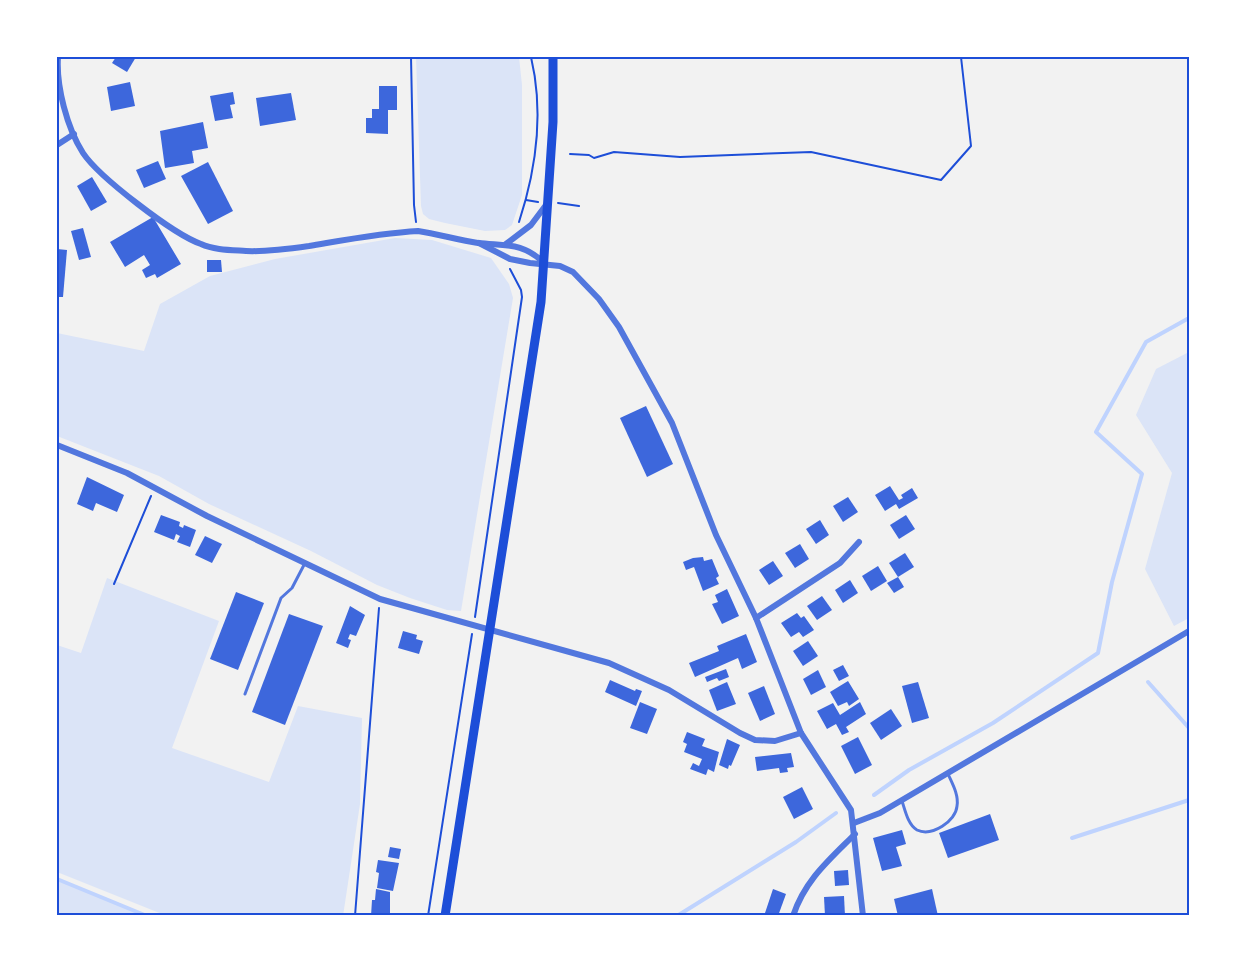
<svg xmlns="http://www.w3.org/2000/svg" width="1246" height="973" font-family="'DM Sans',sans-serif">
  <rect width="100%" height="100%" fill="#f2f2f2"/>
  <g fill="#dbe4f7">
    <path d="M416,57H519L522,85V195L512,225L505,230L485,231L445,223L429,219L423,214L421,206Z"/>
    <path d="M395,238L432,240L491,258L509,284L513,298L461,611L447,610L410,598L377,585L311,551L209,504L159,476L57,436V333L144,351L160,304L210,276L275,259Z"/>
    <path d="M1189,352V618L1174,626L1145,569L1172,473L1136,415L1156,369Z"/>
    <path d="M107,578L219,621L172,748L269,782L298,706L362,718L360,804L343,916H167L57,872V645L81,653Z"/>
    <path d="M57,879L147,916H57Z"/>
  </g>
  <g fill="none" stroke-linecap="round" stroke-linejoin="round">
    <g stroke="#bfd3fe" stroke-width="4">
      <path d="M1148,682L1189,728"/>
      <path d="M874,795L909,770L993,723L1098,653L1112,582L1142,474L1096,432L1146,342L1189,318"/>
      <path d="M1072,838L1189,800"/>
      <path d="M57,879L147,916"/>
      <path d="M677,916L796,842L836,813"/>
    </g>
  </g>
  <g fill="#3d67dc">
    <path d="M116,57H136L127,72L112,63Z"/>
    <path d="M130,82L135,106L111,111L107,87Z"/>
    <path d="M379,86H397V110H388V134L366,133V118H372V109H379Z"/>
    <path d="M233,92L235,104L230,105L233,118L215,121L210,96Z"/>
    <path d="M291,93L296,120L260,126L256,98Z"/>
    <path d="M203,122L208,148L192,151L194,163L165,168L160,131Z"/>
    <path d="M158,161L166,179L144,188L136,170Z"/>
    <path d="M208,162L233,211L208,224L181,176Z"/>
    <path d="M92,177L107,202L91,211L77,186Z"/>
    <path d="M153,217L181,264L157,278L155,274L146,278L142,270L150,265L144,255L125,267L110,242Z"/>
    <path d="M83,228L91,257L79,260L71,231Z"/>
    <path d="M57,249L67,250L63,297H57Z"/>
    <path d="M207,260H221L222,272H207Z"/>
    <path d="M646,406L673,464L647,477L620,418Z"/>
    <path d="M87,477L124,495L117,512L96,503L93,511L77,504Z"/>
    <path d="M890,486L899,500L903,498L901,495L912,488L918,498L899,509L896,504L885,511L875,495Z"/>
    <path d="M848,497L858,512L843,522L833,506Z"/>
    <path d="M161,515L180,522L179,526L183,528L184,525L196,530L190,547L177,542L180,536L176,534L174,540L154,532Z"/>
    <path d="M906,515L915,529L899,539L890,525Z"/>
    <path d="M820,520L829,535L816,544L806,529Z"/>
    <path d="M205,536L222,544L212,563L195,555Z"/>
    <path d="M800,544L809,559L795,568L785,553Z"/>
    <path d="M905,553L914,567L898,577L889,563Z"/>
    <path d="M703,557L704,561L712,559L719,576L716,578L719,584L703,591L694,567L686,570L683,562L693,558Z"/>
    <path d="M773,561L783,576L769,585L759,570Z"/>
    <path d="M878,566L887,581L871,591L862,576Z"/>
    <path d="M898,577L904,587L894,593L887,583Z"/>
    <path d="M850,580L858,593L843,603L835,590Z"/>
    <path d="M727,589L739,616L722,624L712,604L718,602L715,595Z"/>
    <path d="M236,592L264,603L238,670L210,659Z"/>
    <path d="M822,596L832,610L817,620L807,606Z"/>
    <path d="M350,606L365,615L356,636L350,634L348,639L351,640L348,648L336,643Z"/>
    <path d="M797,613L801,618L804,616L814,630L803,637L799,632L791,637L781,623Z"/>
    <path d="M289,614L323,626L285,725L252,712Z"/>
    <path d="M403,631L417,635L416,639L423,641L419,654L398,648Z"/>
    <path d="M746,634L757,662L742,669L738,658L695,677L689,663L719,651L717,646Z"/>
    <path d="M808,641L818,656L803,666L793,651Z"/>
    <path d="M843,665L849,676L839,681L833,670Z"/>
    <path d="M726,669L729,677L719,681L717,678L707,682L705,677Z"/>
    <path d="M818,670L826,687L811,695L803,679Z"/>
    <path d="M610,680L635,691L636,689L642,691L636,706L605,692Z"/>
    <path d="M848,681L859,699L849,706L847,702L838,706L830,692Z"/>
    <path d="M727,682L736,704L717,711L709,690Z"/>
    <path d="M918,682L929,718L912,723L902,686Z"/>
    <path d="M764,686L775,714L760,721L748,693Z"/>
    <path d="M640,702L657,709L647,734L630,728Z"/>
    <path d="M860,702L866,714L846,727L849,732L842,735L836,724L827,729L817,711L833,703L840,715Z"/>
    <path d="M891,709L902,726L881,740L870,723Z"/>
    <path d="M687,732L705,739L702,746L719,752L714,772L708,769L706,775L690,769L693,763L699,766L702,759L684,752L687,744L683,742Z"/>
    <path d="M858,737L872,765L855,774L841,746Z"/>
    <path d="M727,739L740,745L731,766L729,765L728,769L719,765Z"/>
    <path d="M791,753L794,767L787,768L788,772L780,773L779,768L757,771L755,757Z"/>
    <path d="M802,787L813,809L794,819L783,797Z"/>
    <path d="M990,814L999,840L948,858L939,833Z"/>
    <path d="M902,830L906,844L896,847L902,866L882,871L873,838Z"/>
    <path d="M390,847L401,849L399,859L388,857Z"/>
    <path d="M378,860L399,863L393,891L377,888L379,873L376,872Z"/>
    <path d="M848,870L849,885L835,886L834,871Z"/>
    <path d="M376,889L390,892V916H371L372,900H375Z"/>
    <path d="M773,889L786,894L778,916H764Z"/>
    <path d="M932,889L938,916H898L894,899Z"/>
    <path d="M844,896L845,916H825L824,897Z"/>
  </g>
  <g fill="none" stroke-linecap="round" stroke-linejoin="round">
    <g stroke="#1d4ed8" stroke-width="2">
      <path d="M411,57L414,205L416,222"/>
      <path d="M570,154L589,155L594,158L614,152L680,157L811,152L941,180L971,146L961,57"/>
      <path d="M526,200L538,202"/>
      <path d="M558,203L579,206"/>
      <path d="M519,222C536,170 544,112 531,57"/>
      <path d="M114,584L151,496"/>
      <path d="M475,617L522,297L521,290L510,269"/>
      <path d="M355,916L379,608"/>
      <path d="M428,916L472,634"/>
    </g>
    <g stroke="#5277de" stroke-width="3">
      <path d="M245,694L281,598L292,588L305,563"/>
      <path d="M902,801C905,810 908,825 917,830C932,837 956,821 957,806C959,795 952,783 948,774"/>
    </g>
    <g stroke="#5277de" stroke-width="6">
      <path d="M58,57C56,86 67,128 83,153C99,177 173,234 201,244C214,250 231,250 246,251C267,252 288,249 309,246C345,240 381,233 418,231C438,234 458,240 478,243C506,246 523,242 544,263"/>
      <path d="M57,145L74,134"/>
      <path d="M479,243L510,259L530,263L560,266L573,272L599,299L619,327L672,423L716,535L756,618L801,733L851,810L863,916"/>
      <path d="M506,244L531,225L546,205"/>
      <path d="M57,445L127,473L207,516L380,599L609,663L669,690L740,733L755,740L775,741L801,733"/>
      <path d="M756,618L840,563L859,542"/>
      <path d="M854,823L880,813L1189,631"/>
      <path d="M793,916C805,880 829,860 855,834"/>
    </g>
    <path stroke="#1d4ed8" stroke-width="9" d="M445,916L541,302L553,122V57"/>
  </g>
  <rect width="1246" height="973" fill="none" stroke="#ffffff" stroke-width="117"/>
  <rect x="58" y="58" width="1130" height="856" fill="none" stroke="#1d4ed8" stroke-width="2"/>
</svg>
